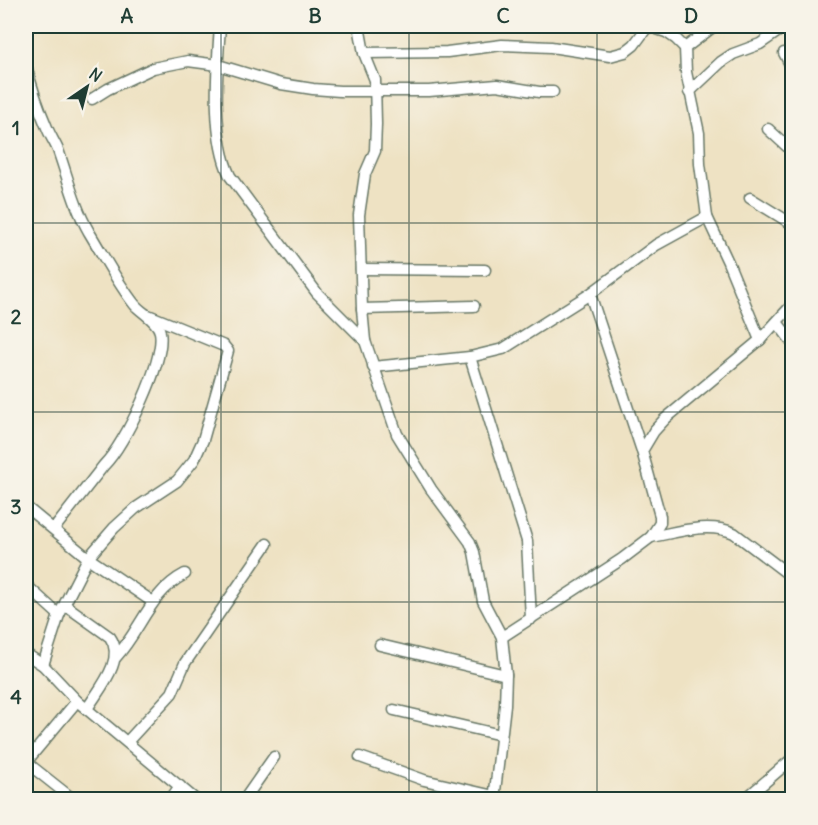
<svg xmlns="http://www.w3.org/2000/svg" width="818" height="825" font-family="Delius,sans-serif">
  <rect width="100%" height="100%" fill="#f7f3e8"/>
  <filter id="ink" filterUnits="userSpaceOnUse"><feTurbulence type="fractalNoise" baseFrequency=".0167" numOctaves="2"/><feDisplacementMap in="SourceGraphic" scale="12" xChannelSelector="R" yChannelSelector="G"/><feConvolveMatrix kernelMatrix="1 2 1 2 8 2 1 2 1" color-interpolation-filters="sRGB"/></filter>
  <filter id="wash" filterUnits="userSpaceOnUse"><feTurbulence type="fractalNoise" baseFrequency=".008" numOctaves="4" result="noise"/><feDisplacementMap in="SourceGraphic" scale="24" xChannelSelector="R" yChannelSelector="G"/><feGaussianBlur stdDeviation="1.35" result="paint"/><feColorMatrix in="noise" values="0 0 0 0 0 0 0 0 0 0 0 0 0 0 0 0 0 1.4 0 .05"/><feComposite in="paint" operator="in"/></filter>
  <g filter="url(#wash)">
    <rect width="100%" height="100%" fill="#eee2c3"/>
  </g>
  <g filter="url(#ink)">
    <g fill="none" stroke-linecap="round" stroke-linejoin="round">
      <defs>
        <g id="minor">
          <path d="M220,26C217,70 211,136 230,176L317,293L365,341"/>
          <path d="M359,26L364,53L375,80L376,124L375,151L365,174L359,215L362,309L365,341L397,434L431,489L470,542L474,552L483,601L502,637L506,675L505,705L494,800"/>
          <path d="M685,48L714,26"/>
          <path d="M364,53L447,52L502,45L551,47L610,56L625,52L634,45L648,26L666,32L676,39L685,48L686,72L699,133L700,164L707,217L728,262L760,340"/>
          <path d="M784,53L792,68"/>
          <path d="M26,65C31,87 39,109 48,130C51,137 55,143 58,150C68,178 74,206 89,232C103,255 118,284 135,305C142,313 158,321 160,332C166,360 124,446 104,465L54,529"/>
          <path d="M689,92L721,62L733,54L760,44L786,26"/>
          <path d="M92,99L108,89L153,68L188,61L218,65L281,84L313,89L340,91H429L497,85L539,92H553"/>
          <path d="M768,129L792,151"/>
          <path d="M750,198L792,224"/>
          <path d="M361,269L485,270"/>
          <path d="M590,294L642,451"/>
          <path d="M362,309L474,306"/>
          <path d="M777,322L792,342"/>
          <path d="M470,357L527,541L531,619"/>
          <path d="M373,367L470,357L503,349L590,294L656,245L707,217"/>
          <path d="M26,507L88,558L153,602"/>
          <path d="M651,537C678,532 708,522 734,533L792,577"/>
          <path d="M26,585L59,615"/>
          <path d="M65,605L110,637C126,660 99,689 87,709"/>
          <path d="M502,637L622,559L651,537L660,523V516L642,451L654,431L665,419L760,340L792,305"/>
          <path d="M380,645L506,675"/>
          <path d="M26,654L43,665L77,701L196,800"/>
          <path d="M116,657C141,630 150,592 185,574"/>
          <path d="M43,665L59,615L88,558L114,528L136,508L177,481L194,460L203,440L228,351L224,346L148,315"/>
          <path d="M394,710L501,735"/>
          <path d="M127,742L172,693L185,663L267,544"/>
          <path d="M360,757L424,780L494,796"/>
          <path d="M26,762L77,701"/>
          <path d="M26,762L74,800"/>
          <path d="M170,800L180,786"/>
          <path d="M244,800L274,757"/>
          <path d="M744,800L792,759"/>
        </g>
      </defs>
      <use href="#minor" stroke="#677766" stroke-width="13"/>
      <use href="#minor" stroke="#fff" stroke-width="10"/>
    </g>
  </g>
  <path fill="none" stroke="#1f3d34" stroke-width="1.5" stroke-opacity="0.55" d="M221,26V800M409,26V800M597,26V800M26,223H792M26,412H792M26,602H792"/>
  <rect width="818" height="825" fill="none" stroke="#f7f3e8" stroke-width="66"/>
  <g transform="translate(87 87) rotate(35)" stroke="#f7f3e8" stroke-width="4.5" paint-order="stroke">
  <path d="M0-4.5L10 22L0 15L-10 22Z" fill="#1f3d34"/>
  <text y="-9" font-size="16" font-weight="bold" text-anchor="middle" fill="#1f3d34">N</text>
  </g>
  <rect x="33" y="33" width="752" height="759" fill="none" stroke="#1f3d34" stroke-width="2"/>
  <g font-size="20" text-anchor="middle" font-weight="bold" fill="#1f3d34">
    <text x="127" y="23">A</text>
    <text x="315" y="23">B</text>
    <text x="503" y="23">C</text>
    <text x="691" y="23">D</text>
    <text x="16" y="135">1</text>
    <text x="16" y="324">2</text>
    <text x="16" y="514">3</text>
    <text x="16" y="704">4</text>
  </g>
</svg>
